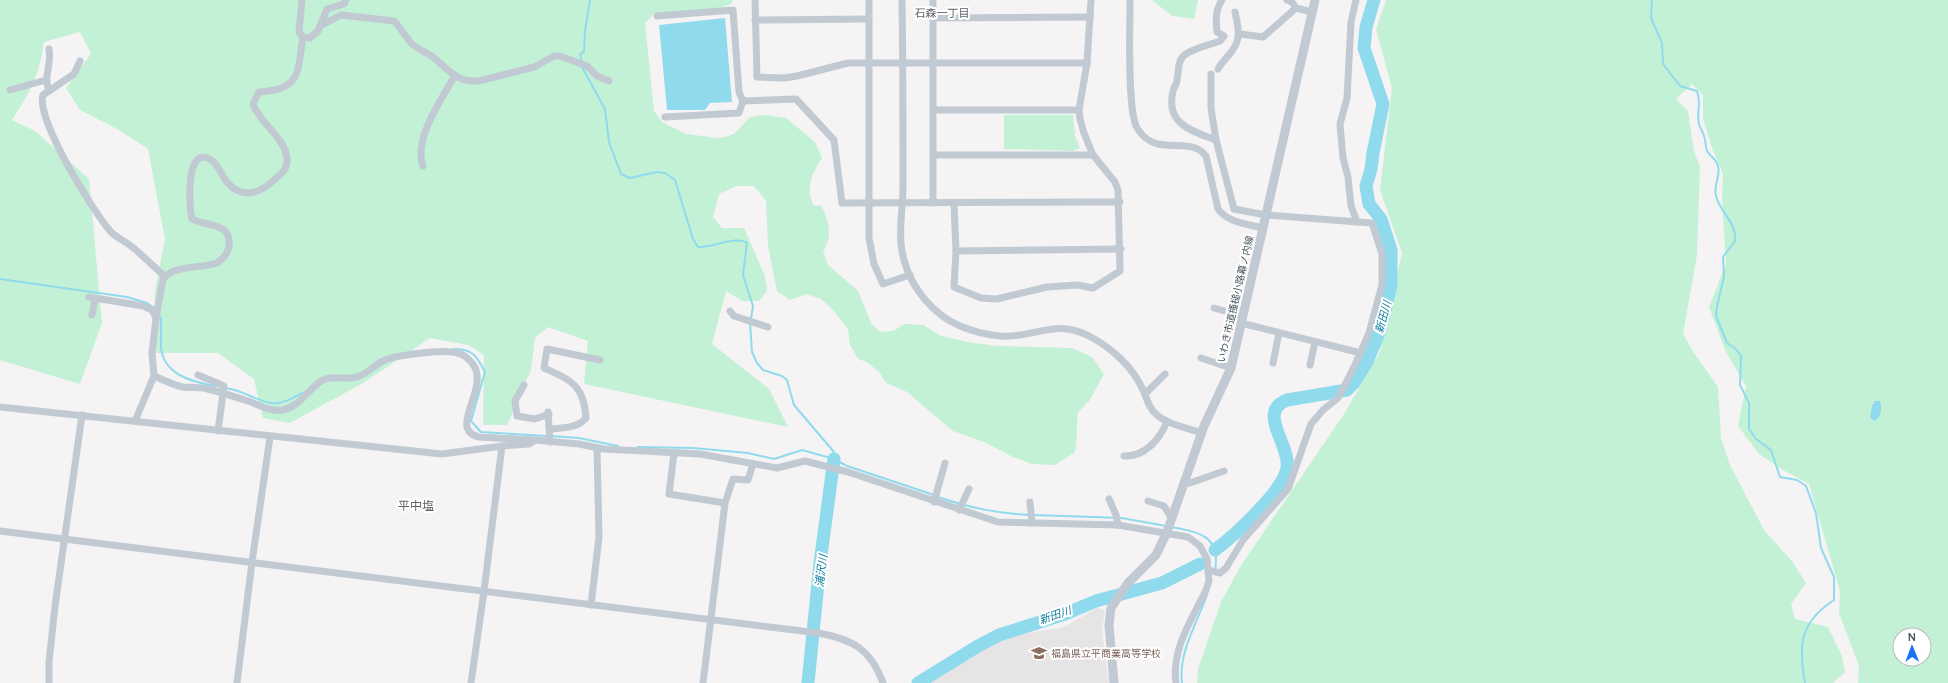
<svg xmlns="http://www.w3.org/2000/svg" width="1948" height="683" font-family="Manrope,'Noto Sans JP',sans-serif">
  <rect width="100%" height="100%" fill="#f5f3f3"/>
  <path fill="#e6e4e5" d="M1097,608L1103,609L1105,611L1102,631L1109,683H927L956,662L990,643L1022,634L1064,627Z"/>
  <g fill="#c3f1d5" fill-rule="evenodd">
    <path d="M0,0H733L731,4L713,11L655,13L645,23L654,111L662,122L686,134L718,138L725,137L734,134L750,117L767,115L786,118L815,142L822,158C812,173 805,189 814,206L821,205C829,221 833,236 823,252L828,265L858,291L872,325L881,332L893,331L905,324L923,325L941,336L968,342L997,346L1072,348L1092,357L1104,374L1089,401L1078,412C1076,426 1078,438 1075,452L1055,465L1032,464L1013,457L984,442L953,431L907,392L886,383L880,373L867,362L858,359L850,345L848,329L834,311L821,299L806,294L790,300L777,291L768,246L766,201L754,186H736L719,194L713,217L722,228H744L765,276L767,291L759,301H742L726,291L712,344L769,389L788,427L584,384L588,341L548,327L535,338L531,370L507,425H483L484,355L468,345L430,338L363,383L290,423L263,418L254,379L218,353H152L155,291L165,239L148,149L119,130L80,110L66,88L91,54L80,32L44,42C40,74 29,94 12,120L35,131L89,179L102,323L80,384L0,360Z"/>
    <path d="M1152,0H1198L1194,19L1172,16Z"/>
    <path d="M1386,0H1948V683H1858L1859,666L1839,613L1840,591L1809,484L1783,470L1759,454L1738,426L1746,386L1726,352L1709,307L1726,264L1722,199L1723,174L1712,148L1703,119V95L1692,84L1676,99L1688,111L1694,152L1700,166L1697,255L1683,334L1694,353L1718,387L1721,438L1730,465L1764,530L1792,561L1806,583L1791,604L1795,619L1828,627L1842,656L1845,672L1833,683H1197L1198,669L1221,602L1240,567L1344,414L1379,354L1402,253L1380,190L1392,88L1376,29ZM1900,635H1924V659H1900Z"/>
    <path d="M1004,115H1073L1075,136L1080,148L1073,151L1004,149Z"/>
  </g>
  <g fill="#90daee">
    <path d="M725,18L732,102L710,103L705,110H667L659,25Z"/>
    <path d="M1875,401H1880C1882,408 1882,418 1874,421L1870,417L1872,406Z"/>
  </g>
  <g fill="none" stroke-linecap="round" stroke-linejoin="round">
    <g stroke="#90daee" stroke-width="2">
      <path d="M1652,0L1651,18L1662,43L1663,64L1680,86L1697,91C1702,103 1696,113 1699,124C1700,128 1703,132 1704,136C1706,140 1705,146 1707,151C1710,156 1717,160 1718,166C1721,176 1713,185 1716,196C1720,213 1737,222 1735,241L1723,257L1724,277L1717,306L1716,316L1727,343L1736,349L1741,356L1740,385L1749,403V429L1756,439L1771,450L1780,477L1797,480L1806,486L1816,513L1821,548L1834,577V600C1800,622 1798,645 1805,683"/>
      <path d="M582,62L580,55L584,51L585,31L590,0"/>
      <path d="M582,67L605,109L609,142L621,174L630,178L657,172L665,173L675,180L693,239L698,247C712,248 737,235 747,243L743,275L753,306L751,319"/>
      <path d="M0,279L127,297L147,303L156,309"/>
      <path d="M159,315L161,319C161,328 161,338 161,347C163,375 193,382 215,386"/>
      <path d="M750,323L752,352L757,363L763,370L782,376L787,380L794,405L834,452V459"/>
      <path d="M453,349C473,349 476,355 485,372L471,421L481,432L547,436"/>
      <path d="M226,388C242,390 257,401 271,403C282,405 295,397 304,392"/>
      <path d="M551,436L579,438L618,446"/>
      <path d="M638,447L693,448L748,453L774,459L802,450L834,459L847,466L934,495"/>
      <path d="M938,497C971,508 995,513 1029,515"/>
      <path d="M1034,515L1122,518L1166,526"/>
      <path d="M1171,527C1198,532 1221,535 1215,570"/>
      <path d="M1182,683C1178,653 1197,623 1207,595"/>
    </g>
    <g stroke="#90daee" stroke-width="13">
      <path d="M1215,550C1234,536 1284,490 1287,468C1291,445 1256,412 1287,400L1347,390L1354,383L1367,362L1381,328L1391,285V250L1381,219L1369,204L1366,186L1371,169L1373,153L1383,104L1364,48L1366,27L1374,0"/>
      <path d="M808,683L820,563L834,459"/>
      <path d="M918,683L978,646L999,635L1065,614L1096,601L1162,583L1200,564"/>
    </g>
    <g stroke="#c1cad2" stroke-width="7">
      <path d="M302,0L299,32L303,37L310,38L318,31L327,9L344,4L346,0"/>
      <path d="M755,0L757,77L784,78L797,76L848,63H1087"/>
      <path d="M869,0V238L874,264L883,284L910,275"/>
      <path d="M902,0C903,62 903,124 903,186C903,210 897,237 904,260C911,287 933,315 960,326C972,331 987,335 1000,336C1035,339 1054,317 1091,337C1111,348 1132,366 1142,388C1147,397 1148,408 1157,415C1169,425 1188,428 1202,433"/>
      <path d="M1130,0C1130,25 1127,110 1137,128C1142,136 1149,142 1158,144C1175,148 1195,141 1206,156L1218,209C1228,223 1248,224 1263,228"/>
      <path d="M1287,0L1292,2L1296,8L1312,12"/>
      <path d="M1356,0L1351,22L1347,98L1340,124L1343,158L1348,177L1351,206L1357,222"/>
      <path d="M657,16L733,10L739,92L743,101L739,113L665,117"/>
      <path d="M933,18L1090,17"/>
      <path d="M755,20L869,19"/>
      <path d="M320,26L341,15L394,21C401,28 406,38 413,45C420,50 428,53 434,58C450,71 456,82 479,81L534,67L554,56H560L587,66L597,76L609,81"/>
      <path d="M1240,34L1263,37L1296,8"/>
      <path d="M80,61L74,74L43,95C35,118 94,213 111,232C117,238 125,241 131,246C143,255 153,267 165,276"/>
      <path d="M1218,69C1221,63 1224,61 1228,56C1242,41 1239,30 1235,12"/>
      <path d="M10,90L46,80"/>
      <path d="M49,91C43,76 52,64 49,49"/>
      <path d="M743,101L796,99L834,140L842,203L1120,202"/>
      <path d="M933,110H1079"/>
      <path d="M1216,140C1192,131 1165,124 1173,91C1174,87 1177,84 1177,80C1179,72 1177,59 1186,54C1195,48 1209,45 1220,41L1224,36L1217,32C1216,21 1215,10 1222,0"/>
      <path d="M933,155H1093"/>
      <path d="M423,166C413,139 442,99 455,75"/>
      <path d="M933,203V0"/>
      <path d="M954,204L956,251L954,287L981,298L997,299L1047,287L1077,285L1093,288L1120,271L1118,190L1115,182L1093,155L1084,133L1080,119L1079,110L1087,63L1091,0"/>
      <path d="M956,251L1121,249"/>
      <path d="M89,297L143,306L152,310L156,318L152,353L154,376L135,421"/>
      <path d="M1214,308L1243,316"/>
      <path d="M730,311L734,316L768,327"/>
      <path d="M92,315L95,298"/>
      <path d="M156,318L163,279C176,264 200,269 217,263C223,259 228,254 229,246C232,222 207,227 192,219C189,208 185,143 211,160C219,165 221,175 227,182C242,200 260,193 274,180C281,174 289,168 287,157C283,135 260,124 253,104L259,92C302,89 297,73 303,37"/>
      <path d="M1241,323L1361,353"/>
      <path d="M1201,358L1231,368"/>
      <path d="M1273,363L1279,333"/>
      <path d="M1310,365L1315,342"/>
      <path d="M198,375L224,386L218,431"/>
      <path d="M154,376C164,380 173,385 183,387C190,388 197,387 204,388C220,392 236,397 251,402C261,406 271,412 283,410C300,406 308,390 321,381C332,374 345,381 357,377C367,374 373,366 383,361C396,355 443,349 457,353C463,354 468,358 472,363C492,387 446,429 479,437L534,440"/>
      <path d="M524,385L515,401L517,416L535,419L549,414"/>
      <path d="M1145,394L1165,374"/>
      <path d="M0,407L442,454L502,446L529,444L536,440L579,444L604,449L700,454L777,468L805,461L848,472L998,522L1118,525L1188,537L1200,546L1207,559L1209,581L1206,590C1192,619 1171,650 1176,683"/>
      <path d="M548,412L550,442"/>
      <path d="M550,429C563,428 578,428 586,418C584,385 571,380 544,368L547,349L600,360"/>
      <path d="M674,453L669,494L725,503"/>
      <path d="M1124,456C1144,457 1160,440 1167,421"/>
      <path d="M1185,483H1190L1224,471"/>
      <path d="M1109,499L1116,515L1118,525"/>
      <path d="M1148,501L1164,506L1172,519"/>
      <path d="M934,502L945,463"/>
      <path d="M1030,502L1032,523"/>
      <path d="M959,510L969,489"/>
      <path d="M0,531L818,633C852,639 871,649 883,683"/>
      <path d="M1208,570L1220,573L1226,568L1243,540L1288,489L1311,424L1323,410L1338,398L1355,365L1369,333L1382,285V254L1372,223L1266,215L1234,209L1216,140L1211,108V74"/>
      <path d="M591,605L599,537L597,448"/>
      <path d="M49,683V662L55,606L82,415"/>
      <path d="M237,683L252,562L270,437"/>
      <path d="M471,683L484,591L502,446"/>
      <path d="M703,683L725,503L733,479L748,480L753,464"/>
    </g>
    <path stroke="#c1cad2" stroke-width="9" d="M1114,683L1109,625L1111,608L1128,583L1156,555L1167,532L1204,426L1231,368L1315,0"/>
  </g>
  <defs>
    <symbol id="school-bare" viewBox="-9 -9 18 18"><path d="M0-5L7-2L0 1L-7-2ZM-4 1L0 2.5L4 1V4Q0 6-4 4Z" fill="#8d6e63" stroke="#fff" stroke-width="2.5" paint-order="stroke"/></symbol>
  </defs>
  <g fill-rule="evenodd">
    <use href="#school-bare" x="1028" y="642" width="22" height="22"/>
  </g>
  <g text-anchor="middle" stroke-width="4" stroke-linejoin="round" paint-order="stroke">
    <g font-size="10" fill="#4a5661" stroke="#fff">
      <text transform="translate(1235 299) rotate(-77)" y="4">いわき市道搔槌小路幕ノ内線</text>
    </g>
    <g font-size="10" fill="#785e54" stroke="#fff" text-anchor="start">
      <text x="1051" y="657">福島県立平商業高等学校</text>
    </g>
    <g font-size="11" fill="#5f6368" stroke="#fff">
      <text x="942" y="17">石森一丁目</text>
    </g>
    <g font-size="11" font-style="italic" fill="#0c7c9b" stroke="#fff">
      <text transform="translate(1383 317) rotate(-75)" y="4">新田川</text>
      <text transform="translate(821 571) rotate(-83)" y="4">浦沢川</text>
      <text transform="translate(1055 615) rotate(-19)" y="4">新田川</text>
    </g>
    <g font-size="12" fill="#5f6368" stroke="#fff">
      <text x="416" y="510">平中塩</text>
    </g>
  </g>
  <g transform="translate(1912 647) rotate(359)"><circle r="19" fill="#ffffff" stroke="#b7bbc0"/>
  <path d="M0-3L7 15L0 10L-7 15Z" fill="#1a73e8"/>
  <text y="-6" font-size="11" font-weight="bold" text-anchor="middle" fill="#4a5661">N</text>
  </g>
</svg>
